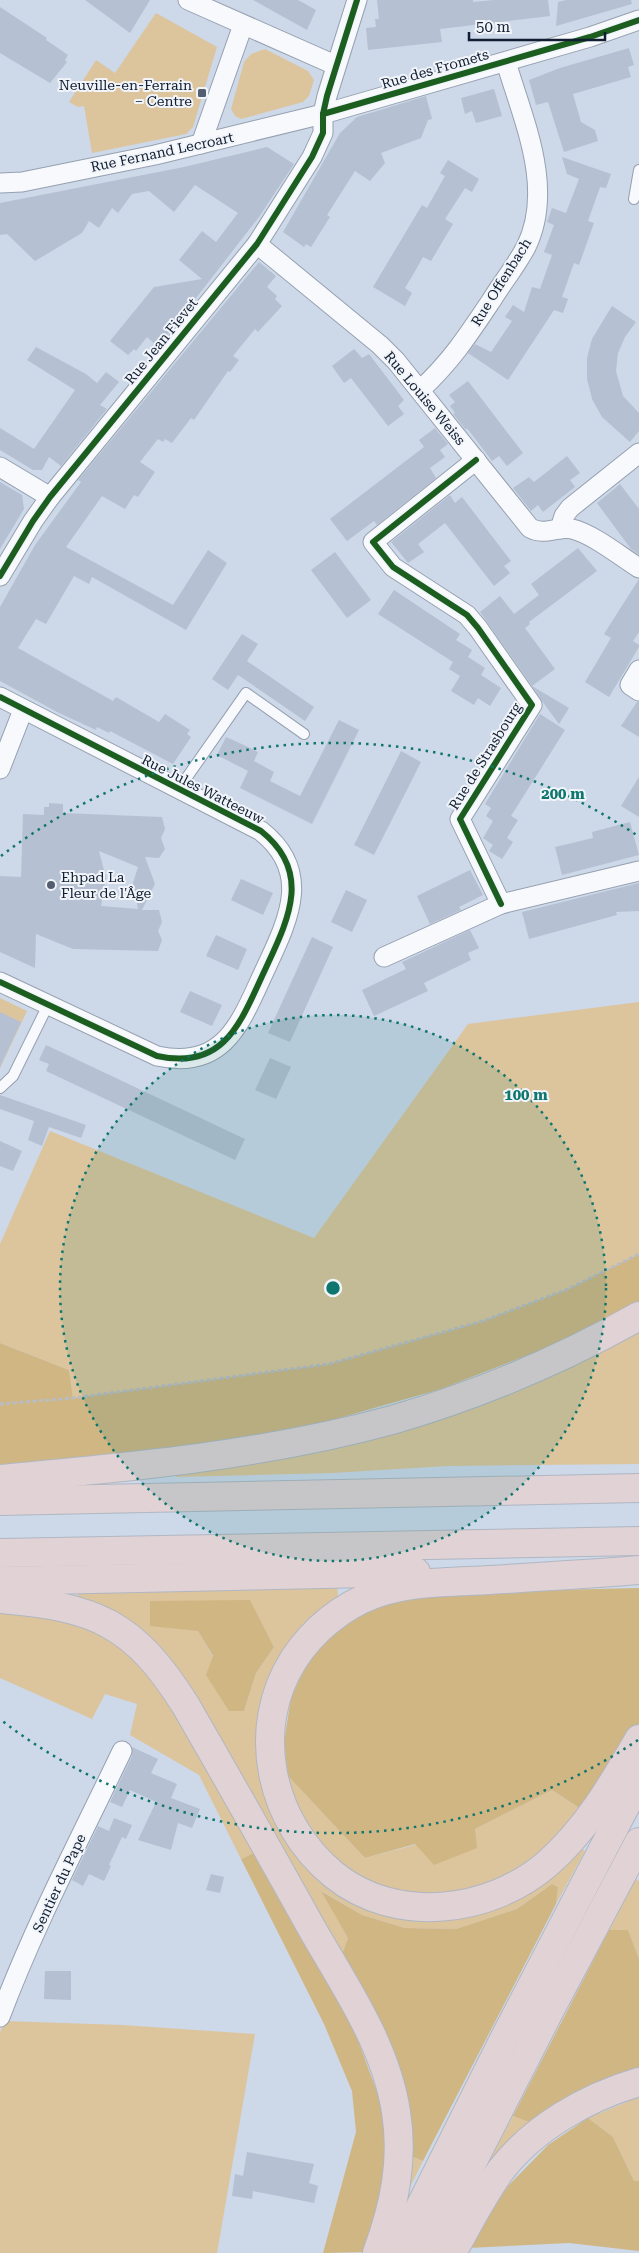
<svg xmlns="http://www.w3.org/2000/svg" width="639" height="2253" font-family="'Roboto Serif',serif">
  <rect width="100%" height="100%" fill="#cdd8e9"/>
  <g fill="#dcc59d" fill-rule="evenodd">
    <path d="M156,13L217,47L193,127L186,134L92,153L84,106L78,107L69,102L96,60L115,73Z"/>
    <path d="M265,49L308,71L314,80L309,96L303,102L241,119L235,116L231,109L244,62L251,54Z"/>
    <path d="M0,998L27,1011L0,1068Z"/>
    <path d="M639,1002V1254L568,1289L483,1321L329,1364L73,1398L69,1370L0,1343V1244L50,1131L314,1238L468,1024Z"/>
    <path d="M639,1331V1464L448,1466L333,1473L176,1477V1473L522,1387L597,1355Z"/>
    <path d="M337,1585L339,1603L292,1646L276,1811L408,1916L581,1848L585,1851L556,1904L558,1887L552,1884L517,1909L456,1929L405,1928L362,1915L322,1891L348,1938L340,1960L201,1714L77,1600L78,1590ZM150,1601H250L274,1647L256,1673L244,1711L198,1631Z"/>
    <path d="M0,1612L55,1615L88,1627L119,1644L147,1670L177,1712L256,1852L241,1859L199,1775L130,1735L137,1704L105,1694L92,1719L0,1678Z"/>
    <path d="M288,1776L365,1858L475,1829L552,1790L581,1809C556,1837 529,1867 494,1882C476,1890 439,1898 420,1896C368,1890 316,1853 296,1805C292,1796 290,1785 288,1776Z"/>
    <path d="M636,1879L639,1881V1959L628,1930H609Z"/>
    <path d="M4,2021L122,2025L255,2034L217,2253H0V2033Z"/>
    <path d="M639,2097V2181H634L613,2137L588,2118Z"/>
    <path d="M513,2116L537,2125L486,2168Z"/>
    <path d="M409,2155L423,2161L408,2191Z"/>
  </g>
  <g fill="#d0b683">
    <path d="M639,1254V1301L551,1346L441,1389L318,1424L210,1445L0,1468V1343L69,1370L73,1398L329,1364L483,1321L568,1289Z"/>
    <path d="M639,1588V1724L581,1809L552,1790L475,1829L477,1848L434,1865L415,1844L365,1858L288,1776L284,1742L291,1698L312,1653L348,1621L384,1601L422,1593Z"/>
    <path d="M250,1600L274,1647L256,1673L244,1711H229L206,1675L213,1656L198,1631L150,1626V1601Z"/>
    <path d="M256,1852L351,2021L381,2103L387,2149L381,2201L365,2252L323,2253L356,2132L352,2091L324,2024L241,1859Z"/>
    <path d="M552,1884L558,1887L556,1904L423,2161L409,2155L340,1960L348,1938L321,1891L362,1915L405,1928L456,1929L517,1909Z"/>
    <path d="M609,1930H628L639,1959V2073L537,2125L513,2116Z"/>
    <path d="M588,2118L613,2137L634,2181H639V2251L569,2243L467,2248L508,2186L548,2145Z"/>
  </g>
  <g fill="#b5c1d2" fill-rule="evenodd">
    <path d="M85,0H150L130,33Z"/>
    <path d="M253,0H298L316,10L307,30Z"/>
    <path d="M377,0H473V2L494,0H548L550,16L440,29L442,42L368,50L366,28L376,27L375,19H379Z"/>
    <path d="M566,0H631L632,4L556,26L558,2Z"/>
    <path d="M0,7L47,38L46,40L68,55L65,60L67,62L50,83L0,53Z"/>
    <path d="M629,48L634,65L628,67L631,77L573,94L581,122L595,130L598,141L564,152L548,102L536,105L529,80L560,68Z"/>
    <path d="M494,89L502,116L476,123L472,111L465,114L461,98Z"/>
    <path d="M426,96L432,119L428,120L421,138L381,153L385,163L370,181L355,171L327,215L330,217L311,247L306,244L304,247L283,232L340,133L357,117Z"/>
    <path d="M267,147L294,164L259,217L158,347L147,337L136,351L134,349L128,355L110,341L154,287L202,279L179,260L202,231L216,242L238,213L195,185L174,212L149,191L132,194L118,213L112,208L99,228L89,221L82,233L35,261L7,234L0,235V203L184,167Z"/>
    <path d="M562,157L611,174L606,188L600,187L588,221L594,223L579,265L574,263L562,297L568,299L563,313L554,310L508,380L468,353L475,344L491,352L512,321L505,317L513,305L524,312L532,287L540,289L552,255L544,252L554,225L547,222L552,208L566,213L579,179L567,174Z"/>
    <path d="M448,160L479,179L472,192L465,188L445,219L453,224L431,261L423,257L414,273L405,288L412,293L405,306L373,287L422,205L427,208L445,176L440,173Z"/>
    <path d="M259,262L276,276L267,287L277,296L275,299L282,306L258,332L255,329L233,356L239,360L230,372L228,371L194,420L191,418L172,443L165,439L163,442L158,439L140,462L155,472L138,497L134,495L125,509L102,496L66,547L173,605L208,550L227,563L186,630L92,577L89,584L74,576L46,624L36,619L18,648L113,701L116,697L159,722L165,714L190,730L187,734L191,737L173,764L110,731L109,733L97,727L96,730L59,713L0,681V607L35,545L81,482L78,480Z"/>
    <path d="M612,306L636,322L625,337L618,353L616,371L623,396L639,413V431L630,442L602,417L592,399L587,379V358L592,339Z"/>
    <path d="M36,347L86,374L97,383L106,372L119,382L100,405L107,409L61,466L49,457L42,470H33L0,450V428L34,449L75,390L27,360Z"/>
    <path d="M354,349L362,358L369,354L404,400L398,406L404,414L388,426L351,378L344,383L332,366Z"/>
    <path d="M468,381L523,453L507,466L499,456L492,461L467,428L466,430L453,414L455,413L450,406L455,402L449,395Z"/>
    <path d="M435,428L448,444L440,450L445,457L430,468L436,478L377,525L374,521L347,541L330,519L424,447L419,440Z"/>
    <path d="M567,456L580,473L570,480L575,487L543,512L538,505L531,511L513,488L529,477L534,482Z"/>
    <path d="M0,482L22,495L24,509L0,549Z"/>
    <path d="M620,484L639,509V555L631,549L597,503Z"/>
    <path d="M450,495L455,503L462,497L511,561L504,566L510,573L494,586L445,523L418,544L424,552L408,563L391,542Z"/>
    <path d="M578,548L597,571L529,622L530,624L525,628L555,669L532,686L480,612L500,596L514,614L539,595L531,584Z"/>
    <path d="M335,552L371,600L347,618L311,570Z"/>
    <path d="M639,579V632L633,641L639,645V647L609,697L585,682L611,638L604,634Z"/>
    <path d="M394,590L460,634L456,640L472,650L468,657L485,668L481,675L501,688L490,706L478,698L474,705L451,691L460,676L449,669L453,662L378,614Z"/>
    <path d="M242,634L258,644L247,661L314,707L305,721L238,675L228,690L212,679Z"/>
    <path d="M532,686L569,708L559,724L542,701Z"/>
    <path d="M637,702H639V737L621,726Z"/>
    <path d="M540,714L565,730L511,816L518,820L507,838L513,842L502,859L489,851L493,845L483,838L493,821L486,816L491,808L485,804Z"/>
    <path d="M339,720L359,730L312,824L240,788L248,771L217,755L226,737L246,746L258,752L254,761L274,772L270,781L300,796Z"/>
    <path d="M401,751L421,762L374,855L354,845Z"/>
    <path d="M639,777V817L621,806Z"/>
    <path d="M49,803L63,804V813L162,817L165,829L161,838L165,849L159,858L145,857L155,884L142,910H159L162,922L158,931L162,940L158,951L73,949L36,934L35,968L0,952V876L21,877L23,814L44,815V807H49ZM99,851L138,867L133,883L138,909L101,906L106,878Z"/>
    <path d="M630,822L639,855L562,875L555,847L593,838L592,832Z"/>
    <path d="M470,870L483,895L459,907L461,910L430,924L417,896Z"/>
    <path d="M241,879L273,893L263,915L231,900Z"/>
    <path d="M639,883V911L616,912L617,915L529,939L522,912Z"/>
    <path d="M346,890L367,900L352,932L331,922Z"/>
    <path d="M470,930L479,948L468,953L471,960L424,983L428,991L374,1016L362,990L406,969L402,962Z"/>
    <path d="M216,935L247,949L238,970L206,956Z"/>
    <path d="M312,937L333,947L290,1042L268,1033Z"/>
    <path d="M190,991L222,1005L212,1026L180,1012Z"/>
    <path d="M0,1012L21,1022L0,1067Z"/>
    <path d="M46,1045L245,1139L235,1160L46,1071L49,1064L39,1060Z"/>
    <path d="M270,1058L291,1067L276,1099L255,1090Z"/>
    <path d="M0,1095L86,1125L81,1138L49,1127L42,1146L28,1140L34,1121L0,1109Z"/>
    <path d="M0,1141L22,1151L13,1171L0,1166Z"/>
    <path d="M132,1747L158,1759L151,1773L177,1784L171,1798L200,1809L192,1828L178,1823L171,1850L138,1840L156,1802L130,1790L122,1807L110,1802L132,1756Z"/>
    <path d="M114,1818L132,1825L126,1839L122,1837L109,1865L111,1866L104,1881L89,1874L83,1886L72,1880L98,1826L109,1831Z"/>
    <path d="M211,1874L224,1877L220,1893L206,1890Z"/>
    <path d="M45,1971H71V2000L44,1999Z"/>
    <path d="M247,2152L314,2164L309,2183L318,2186L314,2203L253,2191L252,2199L232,2196L235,2174L243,2176Z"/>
  </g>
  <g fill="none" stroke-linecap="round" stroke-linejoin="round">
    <defs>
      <g id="lane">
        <path d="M634,199L639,170"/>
        <path d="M178,790L246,693L304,734"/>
        <path d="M0,1088L13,1076L48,1005"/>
      </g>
      <g id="street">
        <path d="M188,0L335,65"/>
        <path d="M201,144L243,25"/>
        <path d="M0,183L22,182L155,155L323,114L590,37L639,20"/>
        <path d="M257,244L380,345L396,361L530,528C545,536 557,526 572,529C593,534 620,556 639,568"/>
        <path d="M420,390C450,363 469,334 491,301C502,283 516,266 526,247C555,188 523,120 506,62"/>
        <path d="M476,460L373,542L393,567L467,615L478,628L532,705L460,819L501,904"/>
        <path d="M0,467L50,497"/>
        <path d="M560,529L564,516L570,508L639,453"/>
        <path d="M0,576L33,521L50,497L257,244L312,157L323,133V114L327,96L357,0"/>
        <path d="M639,670L630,685L639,691"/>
        <path d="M0,697L261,831C314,873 287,922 264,972C241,1021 225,1071 157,1056L0,982"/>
        <path d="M0,769L23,710"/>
        <path d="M384,957L501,904L639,871"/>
        <path d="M0,2017C34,1926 80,1839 122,1751"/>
      </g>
      <g id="highway">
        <path d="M0,1479C132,1467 264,1455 392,1420C478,1395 561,1360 639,1316"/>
        <path d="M0,1501L639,1488"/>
        <path d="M0,1553L639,1541"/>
        <path d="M639,1570C589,1574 539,1577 489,1580C452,1582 410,1581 375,1594C342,1606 313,1630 294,1659C249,1729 270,1823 334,1875C396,1925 490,1913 547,1864C587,1829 613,1784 639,1739"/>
        <path d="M0,1581L416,1572"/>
        <path d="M0,1599C96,1607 134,1623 186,1706C228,1779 270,1853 311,1927C344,1985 386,2045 396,2112C404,2161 394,2207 377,2253"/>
        <path d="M397,2253L503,2041L639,1780"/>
        <path d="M426,2253L550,2010L639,1842"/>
        <path d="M452,2253C468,2225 482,2196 501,2170C534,2127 588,2097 639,2082"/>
      </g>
    </defs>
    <use href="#lane" stroke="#95a0b0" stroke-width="12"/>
    <use href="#street" stroke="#95a0b0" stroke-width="21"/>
    <use href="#highway" stroke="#b0b7c2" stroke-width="30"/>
    <path stroke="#b8bcc4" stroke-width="3" stroke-dasharray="4 2.5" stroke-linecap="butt" d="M0,1404L73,1398L329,1364L483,1321L568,1289L639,1254"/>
    <use href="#lane" stroke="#f8f9fc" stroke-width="10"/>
    <use href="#street" stroke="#f8f9fc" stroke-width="19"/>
    <use href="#highway" stroke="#e0d2d5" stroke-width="28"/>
    <defs>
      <g id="cycleway">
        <path d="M323,114L590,37L639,20"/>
        <path d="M476,460L373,542L393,567L467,615L478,628L532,705L460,819L501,904"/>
        <path d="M0,576L33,521L50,497L257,244L312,157L323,133V114L327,96L357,0"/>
        <path d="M0,697L261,831C314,873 287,922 264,972C241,1021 225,1071 157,1056L0,982"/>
      </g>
    </defs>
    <use href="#cycleway" stroke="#f1f5fa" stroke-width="9"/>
    <use href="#cycleway" stroke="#1b5e20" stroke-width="6"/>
  </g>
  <circle cx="333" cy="1288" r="273" fill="#0f766e" fill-opacity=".12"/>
  <g fill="none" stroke="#0f766e" stroke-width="2.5" stroke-dasharray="2.5 5">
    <circle cx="333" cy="1288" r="273"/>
    <path d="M638 1740A545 545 0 0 1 1 1720M1 856A545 545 0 0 1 638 836"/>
  </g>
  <g fill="#535f71" stroke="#f1f5fa" stroke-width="2">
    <rect x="197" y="88" width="10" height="10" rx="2.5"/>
    <circle cx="51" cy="885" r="5"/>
  </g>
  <g text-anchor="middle" stroke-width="4" stroke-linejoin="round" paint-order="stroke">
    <g font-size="14" fill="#121e31" stroke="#f1f5fa">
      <text transform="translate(435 69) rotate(-16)" y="5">Rue des Fromets</text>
      <text transform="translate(162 152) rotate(-12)" y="5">Rue Fernand Lecroart</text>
      <text transform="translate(501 282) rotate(-58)" y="5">Rue Offenbach</text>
      <text transform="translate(161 341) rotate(-51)" y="5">Rue Jean Fievet</text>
      <text transform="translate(425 398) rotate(50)" y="5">Rue Louise Weiss</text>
      <text transform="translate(485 756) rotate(-58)" y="5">Rue de Strasbourg</text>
      <text transform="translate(203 789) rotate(27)" y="5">Rue Jules Watteeuw</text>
      <text transform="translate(59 1883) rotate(-65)" y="5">Sentier du Pape</text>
    </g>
    <g font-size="14" fill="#121e31" stroke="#f1f5fa" text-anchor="end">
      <text x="192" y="90">Neuville-en-Ferrain<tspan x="192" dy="16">– Centre</tspan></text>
      <text x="61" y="882" text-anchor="start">Ehpad La<tspan x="61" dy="16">Fleur de l'Âge</tspan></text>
    </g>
  </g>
  <circle cx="333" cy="1288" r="8" fill="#0f766e" stroke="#f1f5fa" stroke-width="2.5"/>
  <g font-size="15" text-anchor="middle" font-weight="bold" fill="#0f766e" stroke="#f1f5fa" stroke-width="4" stroke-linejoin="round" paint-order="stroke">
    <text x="563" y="799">200 m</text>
    <text x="526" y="1100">100 m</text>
  </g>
  <path d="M469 32v8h136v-8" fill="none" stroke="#121e31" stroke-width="2.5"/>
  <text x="476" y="32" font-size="15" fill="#121e31" stroke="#f1f5fa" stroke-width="4" paint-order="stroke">50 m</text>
</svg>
